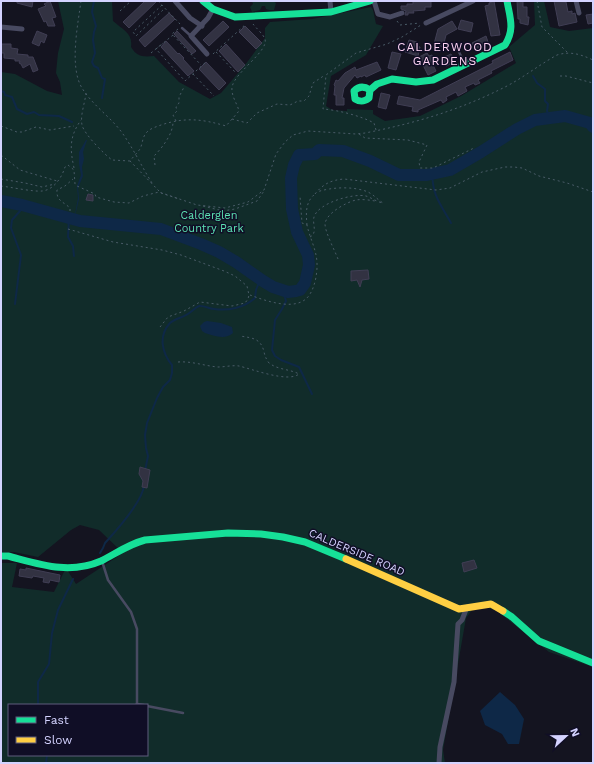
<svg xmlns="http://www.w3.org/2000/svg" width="594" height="764" font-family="'Work Sans',sans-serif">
  <rect width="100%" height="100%" fill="#141420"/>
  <g fill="#112c2a" fill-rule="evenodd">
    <path d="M58,1H112L113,21C123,30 133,33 131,47C137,57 143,57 154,56L179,82L210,99L221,93L245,65L265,38V28L270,22L312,19L371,7L373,10L376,24L383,26L366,55L331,76L326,106L332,110L347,111V109L373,110V114L385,121L420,116L461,96L516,63L509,47L535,25L534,1H544L550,27L569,31L593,28V667L549,652L497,611L486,607L472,610L466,618L443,750L445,763H1V563H17L12,587L54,592L66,568L76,584L138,543L121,551L99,530L80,525L71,530L38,557L14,552H1V72L15,74L47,91L62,95L60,82L56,73L58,53L64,29ZM9,705H147V755H9Z"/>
    <path d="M252,1H273L276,3L274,10H269L266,9L265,6H262L260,10L252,12L250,7L253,4Z"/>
  </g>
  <g fill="#0e2847">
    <path d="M86,140H87L83,152L84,159L82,167L83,176L78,188L79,199L74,220L78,198L77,186L81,175L79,164V152Z"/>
    <path d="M207,321L221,323L232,327L233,333C226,340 213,336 205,333L202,331L200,326L204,322Z"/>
    <path d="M500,692L515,705L524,719L519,744H508L502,734L485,725L480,711Z"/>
  </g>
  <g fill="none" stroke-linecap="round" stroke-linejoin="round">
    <g stroke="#0e2847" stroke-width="2">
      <path d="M94,1L92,12L96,26L94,32L93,40L95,53L92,62L94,66L98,68L102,78L105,79L102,98"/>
      <path d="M533,76L537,83L545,89V101L548,104L547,111L550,118"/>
      <path d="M1,91L4,92L5,95L12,97L17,109L27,114L34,112L39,115L59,116L72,122"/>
      <path d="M432,173C433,197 440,203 451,223"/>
      <path d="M69,218L68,237L73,246L74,256"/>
      <path d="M283,291L286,301L282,309L275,320L272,350L275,356L281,360L299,367L312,394"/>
      <path d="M15,304L21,255L11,228L12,220L20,211L22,205"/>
      <path d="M145,471L148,456L146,448L145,435L147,423L157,398L163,387L170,380L172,373V365C162,353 158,336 170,323C174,319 181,318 186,315C191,313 194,308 199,306C203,305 210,309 214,309C228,311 244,308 255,298L256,290L260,280"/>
      <path d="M100,553L103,548L105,543C116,531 143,501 144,485"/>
      <path d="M38,705V682L49,664L52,633L58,610L73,579"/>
      <path d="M46,763L47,755"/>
    </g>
    <path stroke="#0e2847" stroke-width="12" d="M1,201L22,205L80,221L161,229L201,244L219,252L236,262L263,281L273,287L288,292L296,291L300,290L305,283L309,265L308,255L297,232L292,209L291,178L294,165L299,155L315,154L319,150L343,151L370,161L399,175H427L450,170L481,152L517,129L535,120L565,116L590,123L593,127"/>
  </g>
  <g fill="#323242" stroke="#403e54">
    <path d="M17,1H33L32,7L17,3Z"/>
    <path d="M50,1L56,17L52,18L55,26H48L46,21L44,22L38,9L46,6L44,4Z"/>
    <path d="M145,1H157L129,28L123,22Z"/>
    <path d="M413,1H431V7H425V10L413,11L414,13H408V15H405L406,11L401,9V6H407V4H413Z"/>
    <path d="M494,1L500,35L491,36L485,6L489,5V3Z"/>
    <path d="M517,1H523V7H527V17H529L528,25L520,23V19H518Z"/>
    <path d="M554,1L566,2L568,12L572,11V14L575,13L577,22L559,26Z"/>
    <path d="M169,13L175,19L145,47L139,40Z"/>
    <path d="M593,14V23L588,24L586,15Z"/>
    <path d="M461,20L473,23L471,32L458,29Z"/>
    <path d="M223,21L229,27L209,46L203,40Z"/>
    <path d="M452,21L457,29L446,35L443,47L434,44L438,29Z"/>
    <path d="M245,26L262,43L256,49L239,32Z"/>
    <path d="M37,31L47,35L44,43L41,41L39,46L32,43Z"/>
    <path d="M177,31L196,51L192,54L174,34Z"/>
    <path d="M486,36L488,42L484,44L485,46L476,51L472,43Z"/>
    <path d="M409,40L417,42L416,46L420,47L418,56L405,52Z"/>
    <path d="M166,41L178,54L179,53L184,58L183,59L194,71L188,76L161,47Z"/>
    <path d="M1,44H11V48L18,49L17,54L28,55V57H33L38,70L33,72L30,64L23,68L21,64L19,63L20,61H15V59L4,58V53H1Z"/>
    <path d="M226,44L245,65L238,72L219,51Z"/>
    <path d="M392,52L401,54L396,70L388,68Z"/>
    <path d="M510,52L513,60L491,71L492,73L478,80L480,83L475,85L474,83L465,87L467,91L458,96L456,92L446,97L447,100L443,103L441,100L418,110V112L412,111L413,107L397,104L399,96L420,100L493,63L492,61Z"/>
    <path d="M427,53L429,56L432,55L434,59L431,61L436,71L428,75L419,57Z"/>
    <path d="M451,54L455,62L446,66L442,58Z"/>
    <path d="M206,62L226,83L219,90L199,69Z"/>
    <path d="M377,62L381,70L366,77L365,75L361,77V76L357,78L355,75L344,88L342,98H344V105H336V95H334L335,86L334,85L336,80L338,81L345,73L355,67L356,70Z"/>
    <path d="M381,93L390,95L386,109L378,107Z"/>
    <path d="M88,194L93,195V201L86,200Z"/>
    <path d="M368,270L369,279L362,280L360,287L357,280L351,281V271Z"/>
    <path d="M140,467L150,470L147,488L142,487L143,481L139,474Z"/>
    <path d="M474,560L477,568L464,572L462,563Z"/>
    <path d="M26,568L60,575L59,582L50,580L49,583L43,582L44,578L33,576L32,578L19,576L20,569L26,570Z"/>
  </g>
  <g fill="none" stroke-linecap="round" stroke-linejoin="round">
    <g stroke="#495b67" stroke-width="1" stroke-dasharray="2 3" stroke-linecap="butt">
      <path d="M81,1C78,24 69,67 82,88C93,106 111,117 123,134C134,150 142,167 152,183"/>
      <path d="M158,1L180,24"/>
      <path d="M537,1L542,27L568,53"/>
      <path d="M162,5L133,32L136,36L165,8"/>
      <path d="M120,11L131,1"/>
      <path d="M397,21L400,25L420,23"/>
      <path d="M178,29L172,34L201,65"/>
      <path d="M173,35L156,49L185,81L207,61"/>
      <path d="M216,52L236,73"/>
      <path d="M151,53L163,43"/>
      <path d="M213,54L246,24"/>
      <path d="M193,74L214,96"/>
      <path d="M560,76H566L593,83"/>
      <path d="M86,93C85,103 80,115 82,125C84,134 104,154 112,160L130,161"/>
      <path d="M232,119L247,123L257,113L277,104L290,105L298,101H304L309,96L313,83L325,75"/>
      <path d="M176,121L173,115L177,111L176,107L179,103V97L184,87"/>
      <path d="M1,126L17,132H22L36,127L50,130L74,126"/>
      <path d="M376,130L374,123C361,116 338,110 323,109L326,75L356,53L387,44L402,37L421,25"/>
      <path d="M359,134L365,138L408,140L427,145L419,162L420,168H433L474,148"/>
      <path d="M1,155L20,170L57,181"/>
      <path d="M155,165L154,156C162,148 173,134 173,122"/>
      <path d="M74,168C70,149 69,137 81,120"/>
      <path d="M1,179L25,183L42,187L55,184"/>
      <path d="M1,186C10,187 34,192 42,191C54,190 62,177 65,167L68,165L74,170L75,184L77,186L95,194L96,197L114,202L129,203L143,196L159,192L197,205L225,208L248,202L264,190L276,154L285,142L293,135L308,131L356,134L365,133C416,123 460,110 507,86C524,77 539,65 557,55C570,51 580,54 593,60"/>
      <path d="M159,191L130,161C133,157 137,153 140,149C143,143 142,137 147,132C151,128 156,127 161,125C185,117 202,119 226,126L239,111C237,103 231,96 232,87C235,72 269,51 265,39C263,34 256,28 253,24"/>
      <path d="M161,193L179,199"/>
      <path d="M315,194C323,184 331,180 344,179L436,190L450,188L482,172L505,167H514L522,168L539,176L567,183L593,192"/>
      <path d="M203,206L223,211L235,209L257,201L264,191"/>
      <path d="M70,211V208C64,202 56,201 57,190L65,186L73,179"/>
      <path d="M307,225C306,214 305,202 315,194"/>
      <path d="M68,229L113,242L162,250L181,255L224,271L235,276L247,286L249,295L248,299L245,303L232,306L200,302L184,311L168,317L160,327"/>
      <path d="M310,237C318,233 312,224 314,217C318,203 353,193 366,196C372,198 377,202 383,203C378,200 374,195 368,192C354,186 331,187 317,192"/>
      <path d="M338,259C335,251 325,232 325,224C326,213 347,202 356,200C362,199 369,200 375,201"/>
      <path d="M250,295C266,301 299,313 310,294C312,291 313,288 314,285C317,276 318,264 316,255C314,245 309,235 307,225L302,223L300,196"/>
      <path d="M178,362C192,361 205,366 218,367C225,367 232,365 239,366C252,369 288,383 299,374C290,369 278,370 269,363C266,359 265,356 264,352C261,338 252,338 240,336"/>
    </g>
    <g stroke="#484a61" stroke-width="2.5">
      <path d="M182,28L191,36"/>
      <path d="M456,46L465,64"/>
      <path d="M102,561L108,580L131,612L137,629V704L136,705"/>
      <path d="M137,704L144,705"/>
      <path d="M147,706L183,713"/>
    </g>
    <g stroke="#484a61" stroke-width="5">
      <path d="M175,1L190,18L202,26"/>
      <path d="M330,1L331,12"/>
      <path d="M374,1L378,14L390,17L402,13"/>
      <path d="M576,1L579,13"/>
      <path d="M426,23L473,1"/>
      <path d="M1,27L22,29"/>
      <path d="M207,54L191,36L208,18L213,9"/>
      <path d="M439,763L440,747L454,682L458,624L462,620L467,607"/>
    </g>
    <g stroke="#16e098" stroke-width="7">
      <path d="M203,1L213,9L235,17L331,12L370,1"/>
      <path d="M370,90C364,86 359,86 354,91L355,99C360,102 364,102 369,98L370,90L377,84L392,79L416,82L433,80L505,45C515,29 510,18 507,1"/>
      <path d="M1,556H8C39,564 69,575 101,561C115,554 129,544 145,540L228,533L261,534L283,537L305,542L346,559"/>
      <path d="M503,611L512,617L539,641L593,663"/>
    </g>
    <path stroke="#ffcf43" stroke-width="7" d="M346,559L459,609L491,604L503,611"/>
  </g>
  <g text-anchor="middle" stroke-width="3" stroke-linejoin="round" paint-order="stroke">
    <g font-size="11" fill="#5ce2b3" stroke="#100e26">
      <text x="209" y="219">Calderglen<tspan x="209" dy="13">Country Park</tspan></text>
    </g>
    <g font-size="11" fill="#d4d3ff" stroke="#100e26">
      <text transform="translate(357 552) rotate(23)" y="4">CALDERSIDE ROAD</text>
    </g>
    <g font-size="12" letter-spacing="1" fill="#ffd5f4" stroke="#100e26">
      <text x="445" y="51">CALDERWOOD<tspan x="445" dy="14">GARDENS</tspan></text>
    </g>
  </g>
  <rect width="594" height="764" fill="none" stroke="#d4d3ff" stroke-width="4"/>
  <rect x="8" y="704" width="140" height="52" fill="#100e26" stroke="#5e5d7d"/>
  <rect x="16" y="717" width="20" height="6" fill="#16e098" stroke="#5e5d7d"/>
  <text x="44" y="724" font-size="12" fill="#d4d3ff">Fast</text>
  <rect x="16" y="737" width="20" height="6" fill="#ffcf43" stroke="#5e5d7d"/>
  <text x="44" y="744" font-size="12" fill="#d4d3ff">Slow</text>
  <g transform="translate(566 736) rotate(68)" stroke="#100e26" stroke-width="3" paint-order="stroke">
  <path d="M0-3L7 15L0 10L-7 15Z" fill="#d4d3ff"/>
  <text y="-6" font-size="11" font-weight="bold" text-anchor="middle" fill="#d4d3ff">N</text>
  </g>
</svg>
